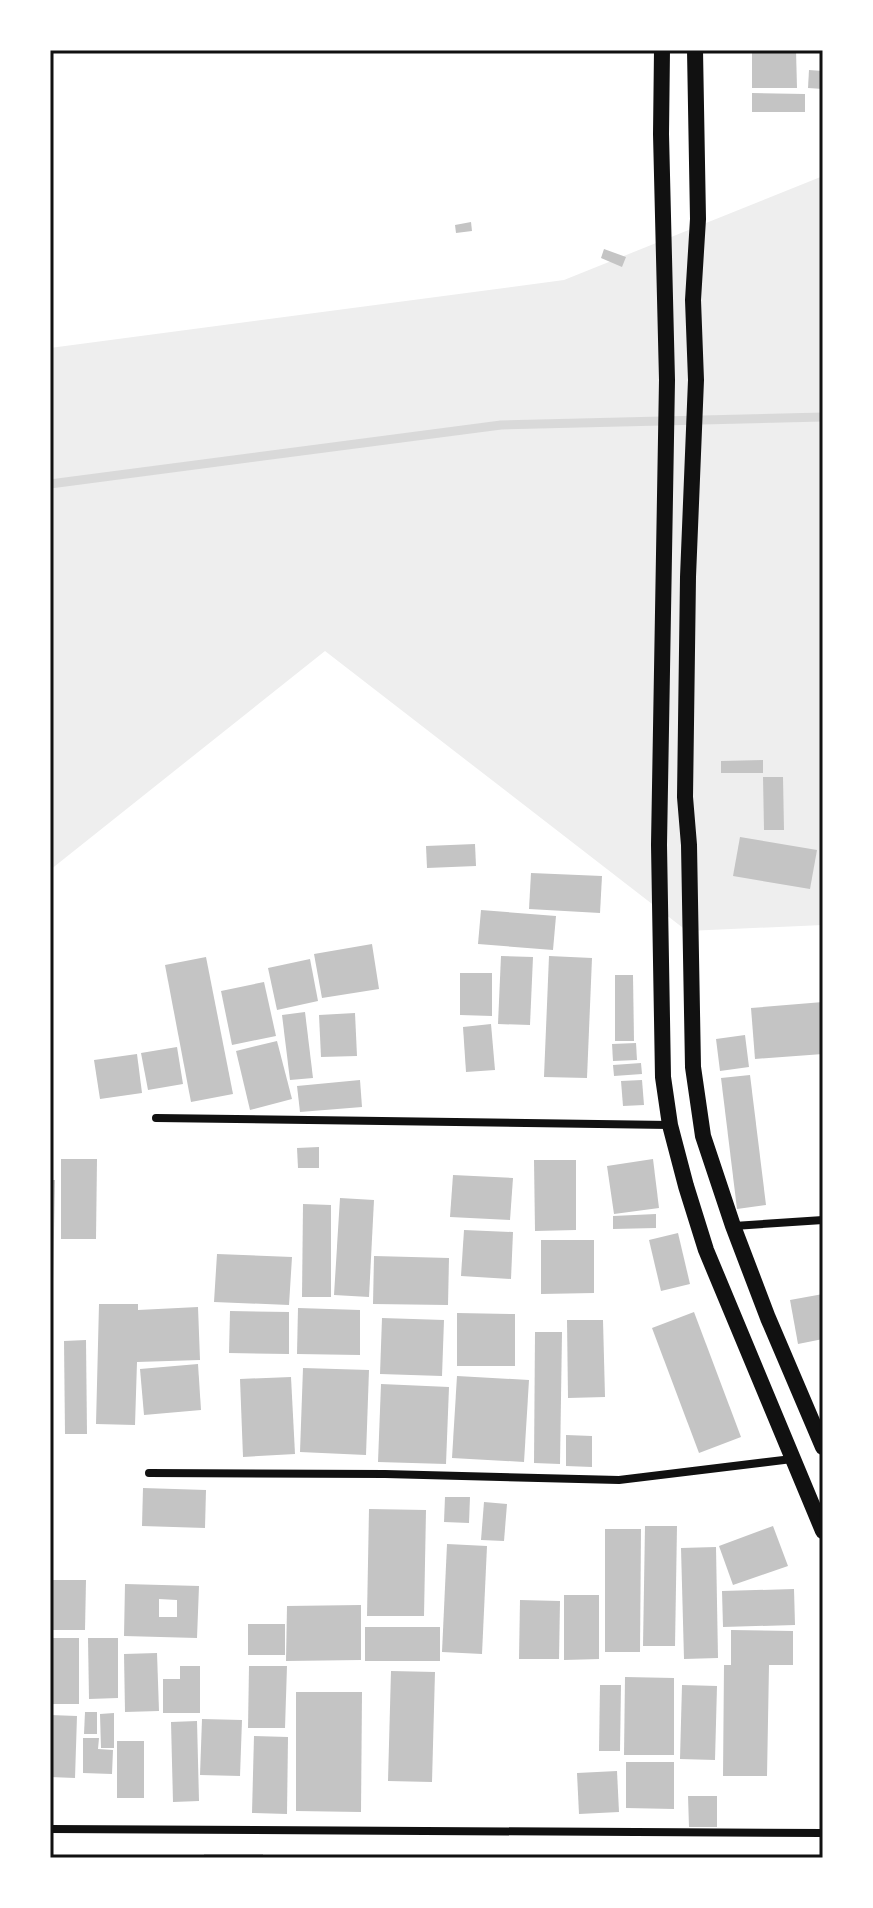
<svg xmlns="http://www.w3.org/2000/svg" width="873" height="1908" font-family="'Archivo Narrow',sans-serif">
  <rect width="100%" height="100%" fill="#fff"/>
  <path fill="#eee" d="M823,176V925L687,931L325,651L50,870V348L564,280Z"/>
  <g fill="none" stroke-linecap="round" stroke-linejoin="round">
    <path stroke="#d9d9d9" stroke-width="9" d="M50,484L501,425L823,417"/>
  </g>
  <g fill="#c4c4c4" fill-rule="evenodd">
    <path d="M752,50H796L797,88H752Z"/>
    <path d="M809,70L823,71V89L808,88Z"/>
    <path d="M752,93L805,94V112H752Z"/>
    <path d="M471,222L472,231L456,233L455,225Z"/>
    <path d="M604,249L626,257L622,267L601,258Z"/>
    <path d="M763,760V773H721V761Z"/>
    <path d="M763,777H783L784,830H764Z"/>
    <path d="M740,837L817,850L810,889L733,876Z"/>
    <path d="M475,844L476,866L427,868L426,846Z"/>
    <path d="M531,873L602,876L600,913L529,909Z"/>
    <path d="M481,910L556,916L553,950L478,944Z"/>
    <path d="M372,944L379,989L322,998L314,954Z"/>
    <path d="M501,956L533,957L530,1025L498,1024Z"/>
    <path d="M549,956L592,958L587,1078L544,1077Z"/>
    <path d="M206,957L233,1094L191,1102L165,965Z"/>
    <path d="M310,959L318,1001L277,1010L268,968Z"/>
    <path d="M460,973H492V1016L460,1015Z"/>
    <path d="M615,975H633L634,1041H615Z"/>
    <path d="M264,982L276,1036L232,1045L221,991Z"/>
    <path d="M823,1002V1054L755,1059L751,1008Z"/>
    <path d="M305,1012L313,1078L290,1080L282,1015Z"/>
    <path d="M355,1013L357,1056L321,1057L319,1015Z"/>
    <path d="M491,1024L495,1070L466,1072L463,1027Z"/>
    <path d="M745,1035L749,1067L720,1071L716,1039Z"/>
    <path d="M277,1041L292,1099L250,1110L236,1051Z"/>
    <path d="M636,1043L637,1060L613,1061L612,1044Z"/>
    <path d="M177,1047L183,1084L148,1090L141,1053Z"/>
    <path d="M137,1054L142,1093L100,1099L94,1060Z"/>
    <path d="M641,1063L642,1074L614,1076L613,1065Z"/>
    <path d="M750,1075L766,1205L737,1209L721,1078Z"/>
    <path d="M360,1080L362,1107L300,1112L297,1086Z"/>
    <path d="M642,1080L644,1105L623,1106L621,1081Z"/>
    <path d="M319,1147V1168H298L297,1148Z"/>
    <path d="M61,1159H97L96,1239H61Z"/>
    <path d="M653,1159L659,1208L614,1214L607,1166Z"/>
    <path d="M534,1160H576V1230L535,1231Z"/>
    <path d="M453,1175L513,1178L510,1220L450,1217Z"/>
    <path d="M50,1180H55L53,1282H50Z"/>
    <path d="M340,1198L374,1200L369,1297L334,1295Z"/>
    <path d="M303,1204L331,1205V1297H302Z"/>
    <path d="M656,1214V1228L613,1229V1216Z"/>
    <path d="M464,1230L513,1232L511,1279L461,1276Z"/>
    <path d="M678,1233L690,1284L661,1291L649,1240Z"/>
    <path d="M541,1240H594V1293L541,1294Z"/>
    <path d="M217,1254L292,1257L289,1305L214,1302Z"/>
    <path d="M374,1256L449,1258L448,1305L373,1304Z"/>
    <path d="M823,1294V1339L798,1344L790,1300Z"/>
    <path d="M99,1304H138V1310L198,1307L200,1360L137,1362L135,1425L96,1424Z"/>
    <path d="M298,1308L360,1310V1355L297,1354Z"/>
    <path d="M230,1311L289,1312V1354L229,1353Z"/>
    <path d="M694,1312L741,1437L699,1453L652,1328Z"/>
    <path d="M457,1313L515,1314V1366H457Z"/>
    <path d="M382,1318L444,1320L442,1376L380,1374Z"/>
    <path d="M567,1320H603L605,1397L568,1398Z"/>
    <path d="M535,1332H562L560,1464L534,1463Z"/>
    <path d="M86,1340L87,1434H65L64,1341Z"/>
    <path d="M198,1364L201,1410L144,1415L140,1369Z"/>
    <path d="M303,1368L369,1370L366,1455L300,1452Z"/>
    <path d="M457,1376L529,1380L524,1462L452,1458Z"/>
    <path d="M291,1377L295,1454L243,1457L240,1379Z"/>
    <path d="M381,1384L449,1387L446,1464L378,1462Z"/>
    <path d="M566,1435L592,1436V1467L566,1466Z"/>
    <path d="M143,1488L206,1490L205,1528L142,1526Z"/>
    <path d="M445,1497H470L469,1523L444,1522Z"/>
    <path d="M484,1502L507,1504L504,1541L481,1540Z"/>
    <path d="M369,1509L426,1510L424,1616H367Z"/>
    <path d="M645,1526H677L675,1646H643Z"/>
    <path d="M773,1526L788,1566L733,1585L719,1546Z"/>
    <path d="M605,1529H641L640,1652H605Z"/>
    <path d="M447,1544L487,1546L482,1654L442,1652Z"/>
    <path d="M716,1547L718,1658L684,1659L681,1548Z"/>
    <path d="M50,1580H86L85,1630H50Z"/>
    <path d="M125,1584L199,1586L197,1638L124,1636ZM159,1599L177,1600V1617H159Z"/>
    <path d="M794,1589L795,1625L723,1627L722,1591Z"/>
    <path d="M564,1595H599V1659L564,1660Z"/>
    <path d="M520,1600L560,1601L559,1659H519Z"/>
    <path d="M361,1605V1660L286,1661L287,1606Z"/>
    <rect x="248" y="1624" width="37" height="31"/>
    <rect x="365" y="1627" width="75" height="34"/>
    <path d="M731,1630L793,1631V1665H769L767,1776H723L724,1665H731Z"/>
    <rect x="50" y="1638" width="29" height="66"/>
    <path d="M88,1638H118V1698L89,1699Z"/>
    <path d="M157,1653L159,1711L125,1712L124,1654Z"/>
    <path d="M180,1666H200V1713H163V1679H180Z"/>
    <path d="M249,1666H287L285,1728H248Z"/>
    <path d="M391,1671L435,1672L432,1782L388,1781Z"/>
    <path d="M625,1677L674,1678V1755H624Z"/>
    <path d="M600,1685H621L620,1751H599Z"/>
    <path d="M682,1685L717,1686L715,1760L680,1759Z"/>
    <path d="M296,1692H362L361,1812L296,1811Z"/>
    <path d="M85,1712H97V1734H84Z"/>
    <path d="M114,1713V1748H101L100,1714Z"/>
    <path d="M50,1715L77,1716L75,1778L50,1777Z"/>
    <path d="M202,1719L242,1720L240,1776L200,1775Z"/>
    <path d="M197,1721L199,1801L173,1802L171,1722Z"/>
    <path d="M254,1736L288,1737L287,1814L252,1813Z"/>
    <path d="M83,1738H99L98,1749L113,1750L112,1774L83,1773Z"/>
    <rect x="117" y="1741" width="27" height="57"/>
    <path d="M626,1762H674V1809L626,1808Z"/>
    <path d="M617,1771L619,1812L579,1814L577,1773Z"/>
    <path d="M688,1796H717V1827H689Z"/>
    <rect x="204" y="1854" width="59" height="4"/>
  </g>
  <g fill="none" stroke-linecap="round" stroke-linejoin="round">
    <g stroke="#111" stroke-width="8">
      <path d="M156,1118L670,1125"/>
      <path d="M734,1226L823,1220"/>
      <path d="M149,1473L385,1474L619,1480L792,1459"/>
      <path d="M50,1829L823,1833"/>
    </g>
    <g stroke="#111" stroke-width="16">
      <path d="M662,50L661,134L667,380L659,845L663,1077L670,1125L686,1186L706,1250L823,1531"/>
      <path d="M695,50L698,219L693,300L696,380L688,577L685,797L689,845L693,1067L703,1136L733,1226L768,1318L823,1447"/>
    </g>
  </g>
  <rect width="873" height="1908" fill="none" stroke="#ffffff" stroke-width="104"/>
  <rect x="52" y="52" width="769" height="1804" fill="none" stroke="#111" stroke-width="3"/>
</svg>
